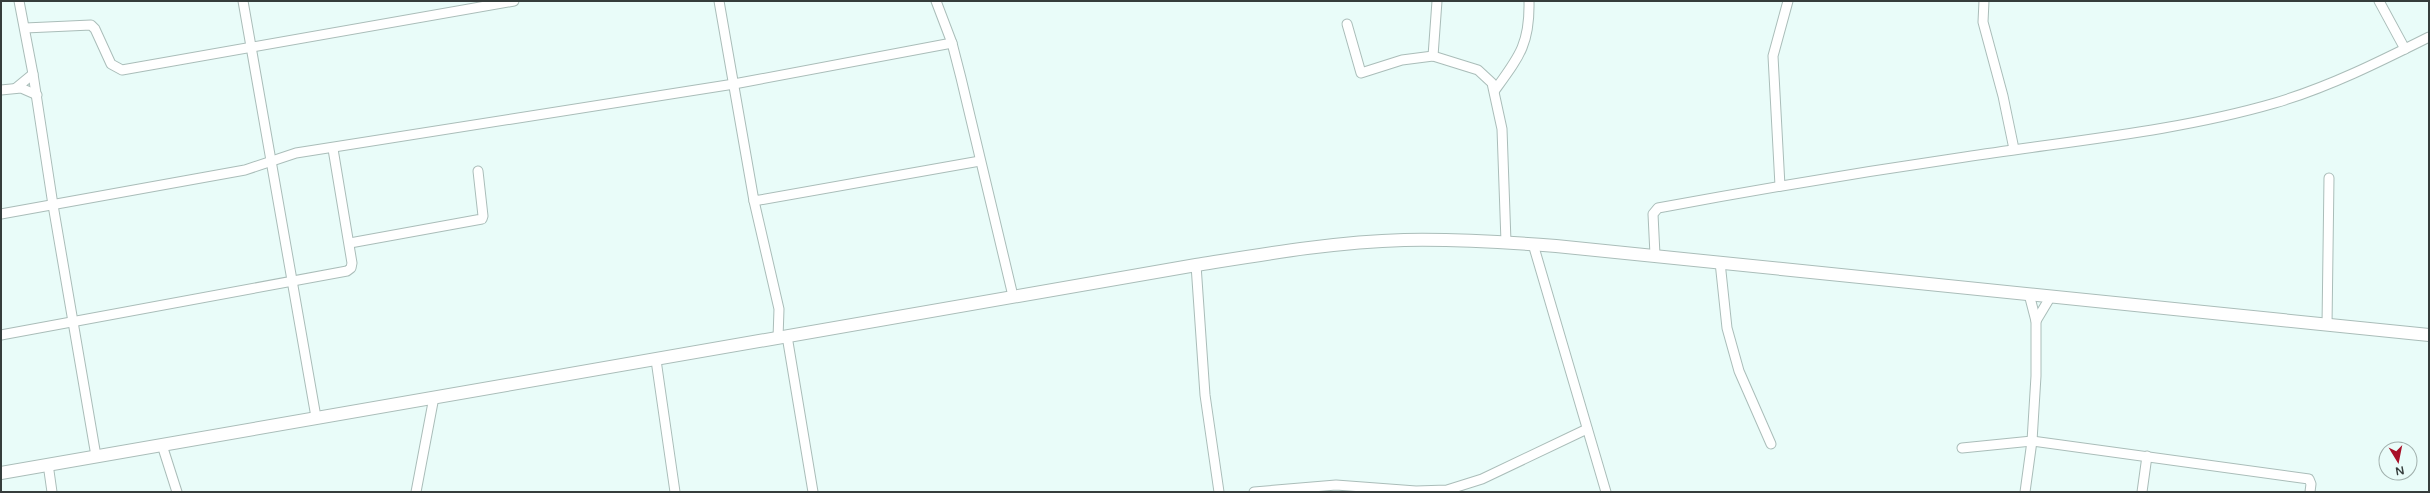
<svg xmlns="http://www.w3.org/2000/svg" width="2430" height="493" font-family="'Varela Round',sans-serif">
  <rect width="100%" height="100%" fill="#e9fcf9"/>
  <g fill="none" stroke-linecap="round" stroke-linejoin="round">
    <defs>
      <g id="minor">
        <path d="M19,1L33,74L53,205L96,456"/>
        <path d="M243,1L316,417"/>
        <path d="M719,1L754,201L980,161"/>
        <path d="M936,1L952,43L961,78L1013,296"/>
        <path d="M1984,1L1983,22L2003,96L2014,149"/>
        <path d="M2379,1L2405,49"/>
        <path d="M1347,24L1361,73L1402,60L1433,56L1478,70L1492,83L1502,129L1506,242"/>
        <path d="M25,28L91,25L95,29L111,64L122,70L514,1"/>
        <path d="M1433,56L1437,1"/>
        <path d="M16,88L33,74"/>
        <path d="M1,90L21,88L37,95"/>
        <path d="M1495,90C1519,57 1530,44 1529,1"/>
        <path d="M1780,186L1773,56L1788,1"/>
        <path d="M754,201L779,309L778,338"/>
        <path d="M1,214L245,170L296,153L734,84L952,43"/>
        <path d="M350,243L482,219L483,216L478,171"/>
        <path d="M1533,244L1606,492"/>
        <path d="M1655,255L1653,214L1658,208C1760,189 1862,172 1965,157C2068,141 2175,132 2275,103C2329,87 2379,62 2429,37"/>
        <path d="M1720,262L1727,328L1739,371L1771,444"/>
        <path d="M1196,265L1205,395L1219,492"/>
        <path d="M2036,321L2051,296"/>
        <path d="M2327,325L2329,178"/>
        <path d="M1,335L347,271L351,268L352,263L333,149"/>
        <path d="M787,336L813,492"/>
        <path d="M656,360L675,492"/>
        <path d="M162,445L177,492"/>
        <path d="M1962,448L2032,441L2309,479L2311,484L2310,492"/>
        <path d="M48,464L52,492"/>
        <path d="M416,492L434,397"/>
        <path d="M1254,492L1336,485L1416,491L1447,490L1482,479L1587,429"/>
        <path d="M2025,492L2032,441L2036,376V321L2029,294"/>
        <path d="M2142,492L2147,456"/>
      </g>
      <path id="major" d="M1,473L1196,265C1265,254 1334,242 1404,240C1455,239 1506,242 1556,246L2429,335"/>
    </defs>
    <use href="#minor" stroke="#aabdb9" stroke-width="11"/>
    <use href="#major" stroke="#aabdb9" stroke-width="14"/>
    <use href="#minor" stroke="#fff" stroke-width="9"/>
    <use href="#major" stroke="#fff" stroke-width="12"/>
  </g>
  <rect width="2430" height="493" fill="none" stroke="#363d3c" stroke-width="4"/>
  <g transform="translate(2398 461) rotate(170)"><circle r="19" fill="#e9fcf9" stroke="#a1b0ad"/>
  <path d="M0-3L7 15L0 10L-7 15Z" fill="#a81028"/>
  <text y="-6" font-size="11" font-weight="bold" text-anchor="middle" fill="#363d3c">N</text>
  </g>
</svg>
